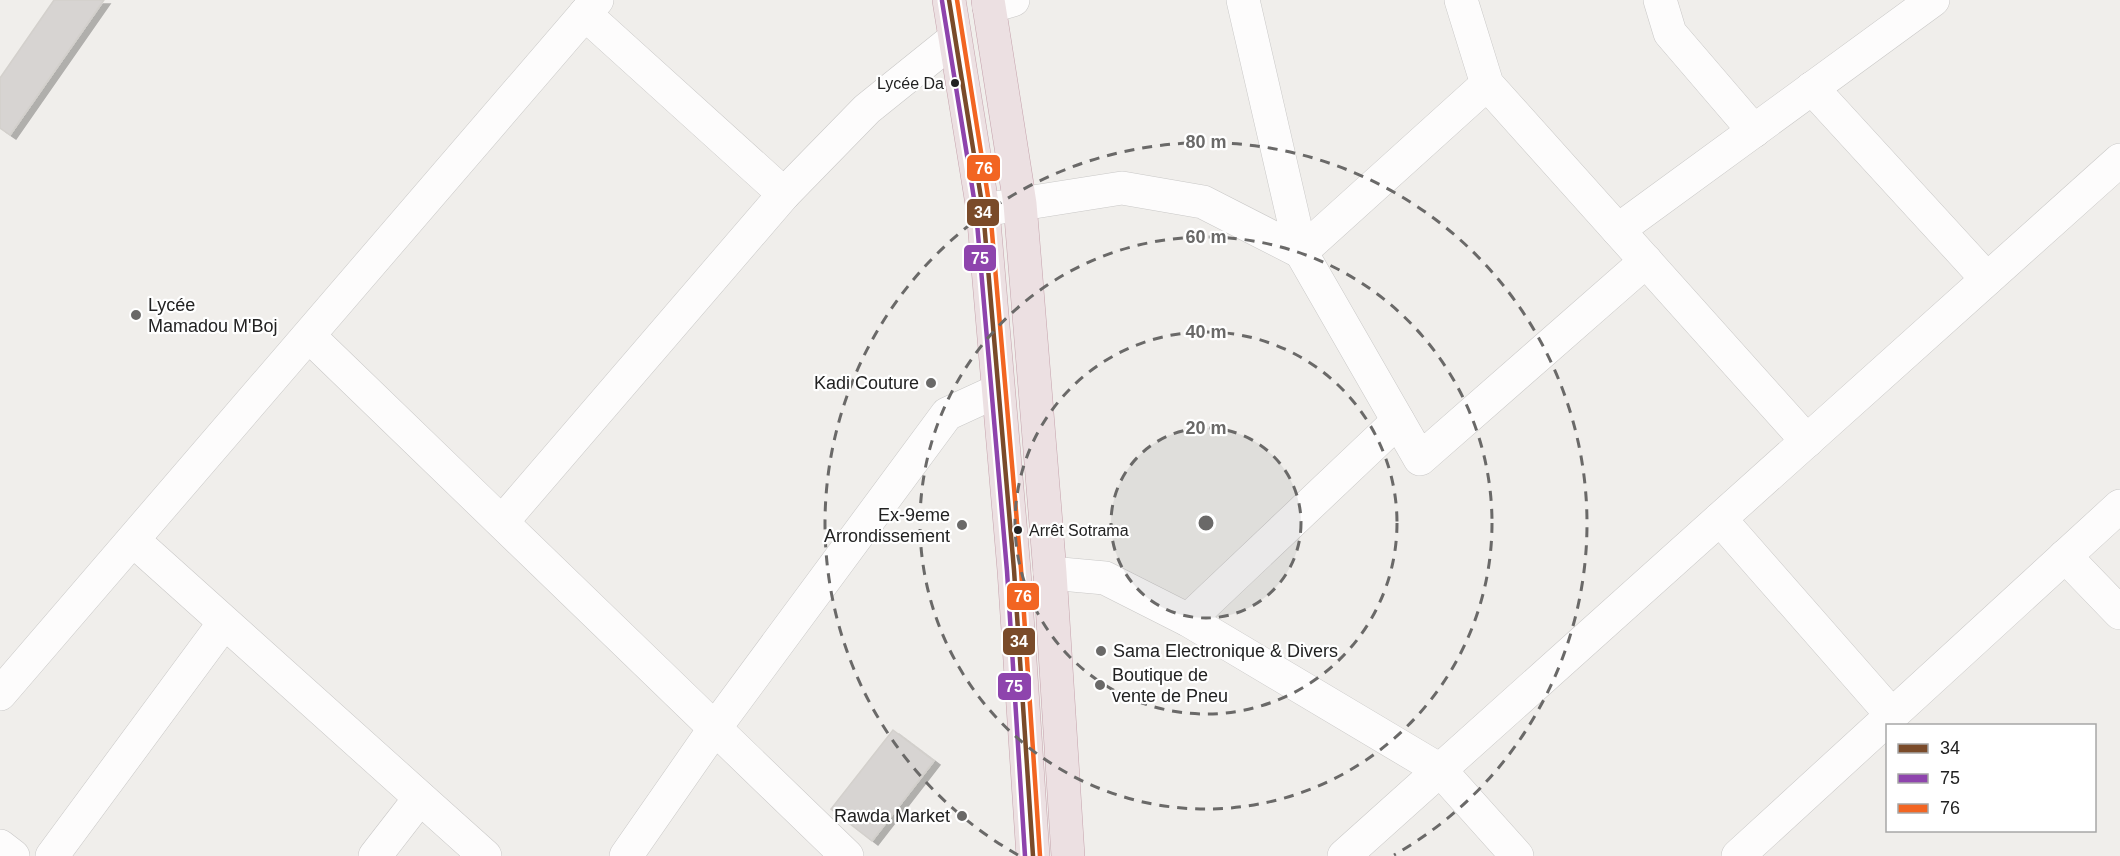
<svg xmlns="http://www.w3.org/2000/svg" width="2120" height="856" font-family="Helvetica,sans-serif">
  <defs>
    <filter id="shadow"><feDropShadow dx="6" dy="4" stdDeviation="0" flood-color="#0004"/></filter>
  </defs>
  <rect width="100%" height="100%" fill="#f0eeeb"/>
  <g fill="#d7d4d2" stroke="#d3d0cc" stroke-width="1.5" filter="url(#shadow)">
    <path d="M54,0H104L10,135L0,128V78Z"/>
    <path d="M893,730L934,761L872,841L831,809Z"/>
  </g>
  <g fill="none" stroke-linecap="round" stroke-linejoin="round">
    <defs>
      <g id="minor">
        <path d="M1243,0L1301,252L1420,459L1646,261"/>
        <path d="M1461,0L1487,84L1807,441"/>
        <path d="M1660,0L1670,33L1754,131"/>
        <path d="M989,7L1013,0"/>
        <path d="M585,14L784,194"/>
        <path d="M1812,88L1987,279"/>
        <path d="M983,210L1122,188L1203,202L1301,252L1487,84"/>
        <path d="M1618,230L1933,0"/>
        <path d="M309,336L847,856"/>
        <path d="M1720,519L1892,715"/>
        <path d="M502,522L784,194L867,109L954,39"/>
        <path d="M133,540L485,856"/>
        <path d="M2065,556L2120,613"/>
        <path d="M1050,573L1105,578L1188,620L1440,770L1517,856"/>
        <path d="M1188,620L1398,421"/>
        <path d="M0,694L597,0"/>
        <path d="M0,846L13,856"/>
        <path d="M52,856L224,623"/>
        <path d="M375,856L420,798"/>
        <path d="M626,856L715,728L947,414L997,391"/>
        <path d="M1344,856L2120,160"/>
        <path d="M1738,856L2120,506"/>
      </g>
      <g id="highway">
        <path d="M949,0L983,210L1014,570L1033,856"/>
        <path d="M988,0L1020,204L1050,573L1068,856"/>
      </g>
    </defs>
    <use href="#minor" stroke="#c9c8c7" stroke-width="34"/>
    <use href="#highway" stroke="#c5a2ac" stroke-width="34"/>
    <use href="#minor" stroke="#fdfcfc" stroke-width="33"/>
    <use href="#highway" stroke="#ece0e2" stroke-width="33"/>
    <defs>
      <path id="bus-1" d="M949,0L983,210L1014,570L1033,856"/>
      <path id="bus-2" d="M942,1L976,211L1007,571L1025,856"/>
      <path id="bus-3" d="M957,0L990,209L1021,569L1040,856"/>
    </defs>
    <use href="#bus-1" stroke="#fff" stroke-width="9"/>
    <use href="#bus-2" stroke="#fff" stroke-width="9"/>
    <use href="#bus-3" stroke="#fff" stroke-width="9"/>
    <use href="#bus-1" stroke="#7a4b2a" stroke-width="4.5"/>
    <use href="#bus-2" stroke="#8e44ad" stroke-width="4.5"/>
    <use href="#bus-3" stroke="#f26522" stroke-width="4.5"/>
  </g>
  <circle cx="1206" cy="523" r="95" fill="#6a6968" fill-opacity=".12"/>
  <g fill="none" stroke="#6a6968" stroke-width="3" stroke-dasharray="10 8">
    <circle cx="1206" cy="523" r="95"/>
    <circle cx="1206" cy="523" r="191"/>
    <circle cx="1206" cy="523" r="286"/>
    <path d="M1018 855A381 381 0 1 1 1394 855"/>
  </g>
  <g fill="#222" stroke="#fff" stroke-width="2">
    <circle cx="955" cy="83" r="5"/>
    <circle cx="1018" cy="530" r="5"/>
  </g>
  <g fill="#6a6968" stroke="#fff" stroke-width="2">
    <circle cx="136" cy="315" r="6"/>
    <circle cx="931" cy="383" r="6"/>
    <circle cx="962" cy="525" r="6"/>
    <circle cx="1101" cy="651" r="6"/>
    <circle cx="1100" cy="685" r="6"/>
    <circle cx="962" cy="816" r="6"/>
  </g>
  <g text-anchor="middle" stroke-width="4.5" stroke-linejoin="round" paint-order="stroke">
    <g font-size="16" fill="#222" stroke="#fff" text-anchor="end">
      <text x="944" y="89">Lycée Da</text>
      <text x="1029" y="536" text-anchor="start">Arrêt Sotrama</text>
    </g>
    <g font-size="18" fill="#222" stroke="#fff" text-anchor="start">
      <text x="148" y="311">Lycée<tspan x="148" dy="21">Mamadou M'Boj</tspan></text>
      <text x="919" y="389" text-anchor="end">Kadi Couture</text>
      <text x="950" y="521" text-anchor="end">Ex-9eme<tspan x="950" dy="21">Arrondissement</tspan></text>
      <text x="1113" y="657">Sama Electronique &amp; Divers</text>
      <text x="1112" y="681">Boutique de<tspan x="1112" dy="21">vente de Pneu</tspan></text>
      <text x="950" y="822" text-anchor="end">Rawda Market</text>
    </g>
  </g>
  <circle cx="1206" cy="523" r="9" fill="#6a6968" stroke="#fff" stroke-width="3"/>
  <g font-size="18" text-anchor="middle" font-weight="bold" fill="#6a6968" stroke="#fff" stroke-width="4.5" stroke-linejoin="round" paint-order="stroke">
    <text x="1206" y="148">80 m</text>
    <text x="1206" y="243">60 m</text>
    <text x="1206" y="338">40 m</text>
    <text x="1206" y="434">20 m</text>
  </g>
  <g stroke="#fff" stroke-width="2">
    <rect x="966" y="154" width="35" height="28" rx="6" fill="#f26522"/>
    <rect x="966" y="198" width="34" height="29" rx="6" fill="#7a4b2a"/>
    <rect x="963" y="244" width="34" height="28" rx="6" fill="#8e44ad"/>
    <rect x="1006" y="582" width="34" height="29" rx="6" fill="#f26522"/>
    <rect x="1002" y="627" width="34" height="29" rx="6" fill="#7a4b2a"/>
    <rect x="997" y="672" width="35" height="29" rx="6" fill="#8e44ad"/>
  </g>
  <g font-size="16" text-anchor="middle" font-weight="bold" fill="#fff">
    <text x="984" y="174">76</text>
    <text x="983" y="218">34</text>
    <text x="980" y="264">75</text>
    <text x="1023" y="602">76</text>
    <text x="1019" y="647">34</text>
    <text x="1014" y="692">75</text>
  </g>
  <rect x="1886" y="724" width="210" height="108" fill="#ffffff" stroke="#a7a7a7" stroke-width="1.5"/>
  <rect x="1898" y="744" width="30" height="9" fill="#7a4b2a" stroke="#a7a7a7" stroke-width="1.5"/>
  <text x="1940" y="754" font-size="18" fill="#222222">34</text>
  <rect x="1898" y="774" width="30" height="9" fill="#8e44ad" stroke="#a7a7a7" stroke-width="1.5"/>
  <text x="1940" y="784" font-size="18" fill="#222222">75</text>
  <rect x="1898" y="804" width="30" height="9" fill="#f26522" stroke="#a7a7a7" stroke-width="1.5"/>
  <text x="1940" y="814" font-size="18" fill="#222222">76</text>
</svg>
